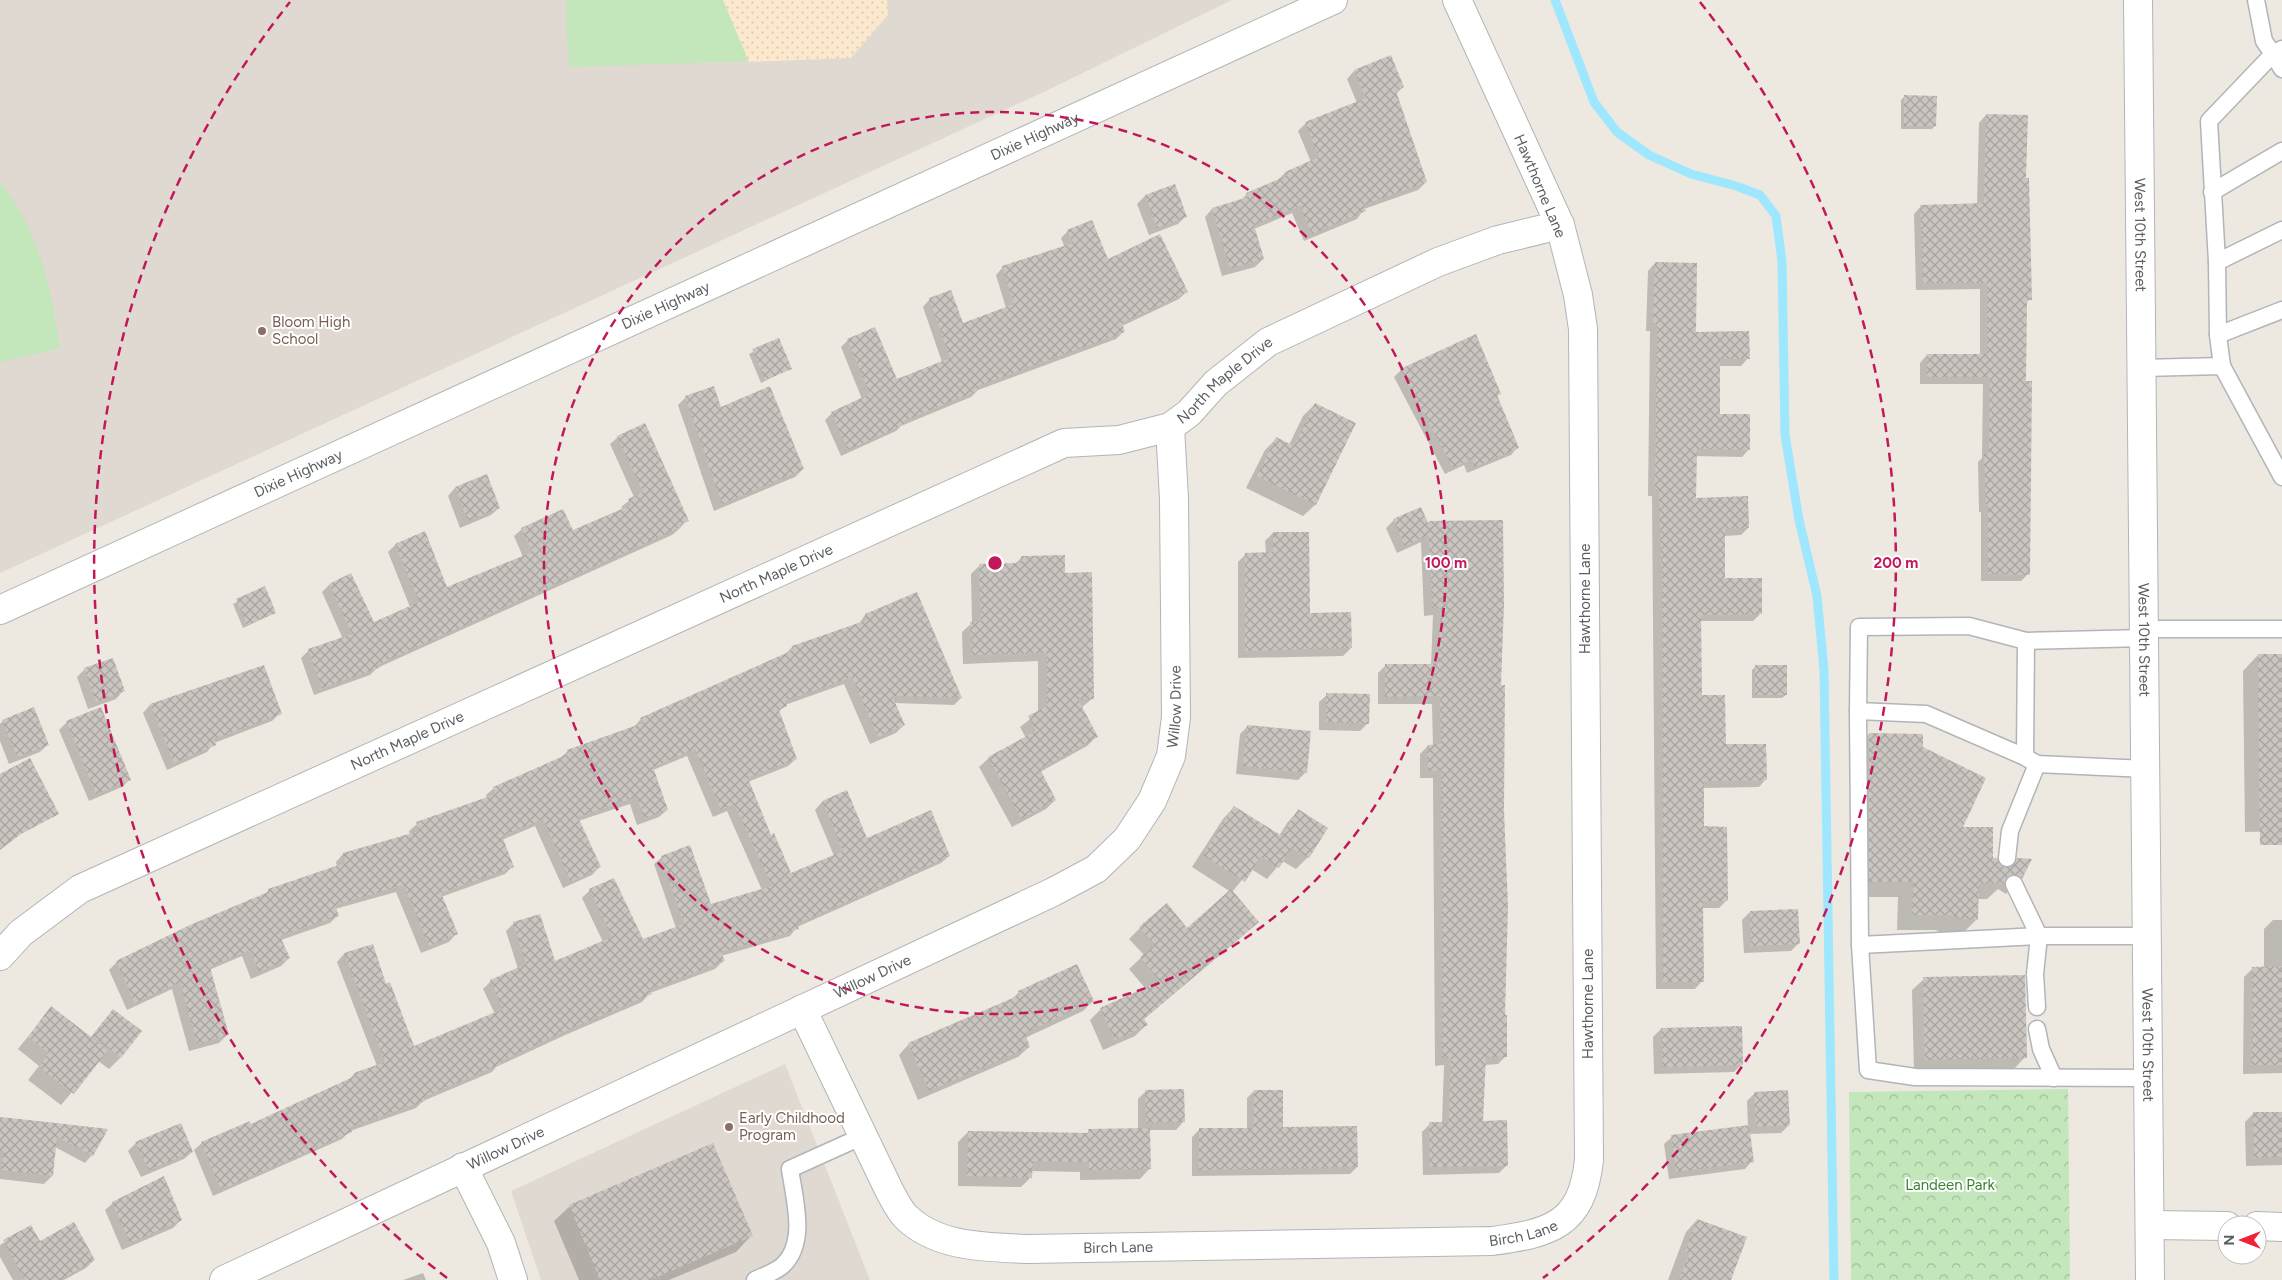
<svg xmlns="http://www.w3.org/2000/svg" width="2282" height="1280" font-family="Figtree,sans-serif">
  <defs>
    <pattern id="sand-dots" width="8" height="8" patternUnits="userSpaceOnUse" patternTransform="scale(1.25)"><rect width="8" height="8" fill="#fce8cd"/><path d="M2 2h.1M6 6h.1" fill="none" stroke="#dac9b3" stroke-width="1.8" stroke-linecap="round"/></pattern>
    <pattern id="park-crowns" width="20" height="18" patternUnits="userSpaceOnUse" patternTransform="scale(1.25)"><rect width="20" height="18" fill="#c3e6bb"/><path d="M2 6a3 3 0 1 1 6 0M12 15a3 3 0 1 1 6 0" fill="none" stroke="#a1be9b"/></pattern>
    <pattern id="building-cross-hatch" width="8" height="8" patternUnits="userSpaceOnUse" patternTransform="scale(1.25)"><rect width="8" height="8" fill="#cac5c0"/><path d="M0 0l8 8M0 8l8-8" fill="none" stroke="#a7a39f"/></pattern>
  </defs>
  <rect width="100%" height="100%" fill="#ede8e0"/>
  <g fill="#dfd9d1">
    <path d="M0,0H1232L1050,89L0,573Z"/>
    <path d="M785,1064L870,1280H541L511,1191Z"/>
  </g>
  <g fill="#c3e6bb">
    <path d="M567,0H887L888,15L851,58L569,67L566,19Z"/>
    <path d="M0,182C39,230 51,288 60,348L0,362Z"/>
  </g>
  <path fill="url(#sand-dots)" d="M723,0H887L888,15L851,58L749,62Z"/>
  <path fill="url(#park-crowns)" d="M2068,1089L2070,1280H1851L1849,1092Z"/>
  <g fill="#0003">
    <path d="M1390,57L1403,87L1396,94L1426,182L1418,190L1364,209L1357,219L1304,241L1292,213L1254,229L1263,259L1255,267L1222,276L1205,217L1212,209L1240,201L1247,194L1277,181L1285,173L1311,162L1298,131L1306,123L1357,103L1347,79L1354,71Z"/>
    <path d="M1905,96L1935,126L1932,129H1901V100Z"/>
    <path d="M1986,115L2025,180L2030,299L2026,303L2025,382L2028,574L2021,581H1981V512H1979L1978,462L1982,458L1983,384H1920V363L1927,355H1980V289L1916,290L1914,214L1921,206L1977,205L1979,123Z"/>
    <path d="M1174,186L1186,216L1178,224L1149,235L1137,204L1145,196Z"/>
    <path d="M1068,231L1107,261L1186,292L1179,299L1122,326L1124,331L1116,339L978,390L971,397L901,426L896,431L841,456L825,420L832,413L862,399L841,347L848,340L896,381L942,362L923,307L930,299L962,324L1006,308L996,275L1003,267L1065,248L1061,238Z"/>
    <path d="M1655,263L1695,333L1748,358L1741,366H1719L1718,415L1749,449L1742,457L1695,456V499L1748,528L1741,535L1724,536V579L1760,614L1753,621H1700L1701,697L1725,745L1766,779L1759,787L1702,788L1703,828L1726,901L1719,908H1702V981L1695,989H1656L1652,496H1648L1650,331H1646L1648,271Z"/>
    <path d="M778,339L791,368L761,383L749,354Z"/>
    <path d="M1401,370L1500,393L1497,397L1518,447L1511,455L1467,473L1464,465L1445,474L1394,377Z"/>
    <path d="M686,397L720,408L803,469L795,477L714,511L678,405Z"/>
    <path d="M1315,404V505L1303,516L1246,488L1265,450L1276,439L1289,445L1303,416Z"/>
    <path d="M618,437L687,520L680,528L672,535L377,668L370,675L314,695L301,658L309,650L343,639L322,592L329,585L351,575L373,624L410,607L388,552L395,545L446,589L523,557L514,536L522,529L572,532L623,510L621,507L634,497L610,444Z"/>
    <path d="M486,476L499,508L491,515L460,528L448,496L455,488Z"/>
    <path d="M1394,520L1427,524L1429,522L1499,686L1506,1056L1498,1064L1484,1065L1482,1122L1507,1165L1499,1173L1423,1175L1422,1132L1430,1124L1442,1123L1444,1065L1435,1066L1433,778H1420V754L1428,746H1433L1432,704H1378V673L1386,665H1431L1433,615L1424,616L1421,542L1397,553L1386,528Z"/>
    <path d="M1273,533L1309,614L1351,648L1343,656L1238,658V562L1246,554H1266L1265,541Z"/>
    <path d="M1021,558L1064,574L1092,699L1081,708L1096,737L1087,746L1040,772L1055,800L1046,809L1012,827L979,767L989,758L1026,738L1020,727L1038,713V661L963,664L962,632L972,623L971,574L980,565L1015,564Z"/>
    <path d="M264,588L275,613L243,628L233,604Z"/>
    <path d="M917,593L961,698L954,705L894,703L904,725L896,733L870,744L844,684L785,705L778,713L796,759L788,766L748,782L771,836L791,874L834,856L815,810L822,802L846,792L866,839L949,856L941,863L797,927L790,936L721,956L723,961L715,969L650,993L642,1002L563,1036L496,1067L492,1072L423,1101L416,1108L350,1131L342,1139L213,1196L194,1150L202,1143L250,1125L349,1080L354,1074L377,1066L337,962L344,954L372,946L385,985L413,1048L495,1014L483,989L491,981L518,969L506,931L514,923L555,963L603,942L582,898L590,890L613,879L642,941L676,928L654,864L662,857L710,906L762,890L727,811L713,817L687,756L653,770L667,810L659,817L637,825L630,804L578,821L599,867L592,875L563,888L535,826L502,840L512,867L505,874L441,897L456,934L449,942L421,953L396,892L335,909L337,916L330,923L281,940L289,958L281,966L251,979L242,956L209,970L227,1035L219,1043L189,1051L172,989L127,1010L109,970L117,962L264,895L268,891L337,867L336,862L343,854L410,835L409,831L417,824L487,798L486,795L494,788L559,759L568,751L634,727L641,719L784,656L792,647L858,625L865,615Z"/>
    <path d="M2258,655H2282V831L2245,832L2243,671Z"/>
    <path d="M263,666L280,713L272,721L214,743L207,752L167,770L143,713L150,705Z"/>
    <path d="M1756,666L1786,695L1782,698H1752V670Z"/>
    <path d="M85,669L123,691L116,699L88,709L77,677Z"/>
    <path d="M1327,695L1368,723L1360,731L1319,730V702Z"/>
    <path d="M3,721L47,745L40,752L9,764L0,741V724Z"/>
    <path d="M67,722L130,779L122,787L89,801L59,730Z"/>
    <path d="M1248,726L1306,772L1298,780L1236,774L1240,734Z"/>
    <path d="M1869,734L1922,748L1961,828L2001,867L2009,868L2018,860L2021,878L2006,894L1998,889L1987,899H1978L1977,919L1962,934H1943L1936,930H1897L1898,897H1854V750Z"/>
    <path d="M1234,807L1279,836L1287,823L1298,811L1326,828L1308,857L1296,869L1282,861L1267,879L1251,869L1232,892L1246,933L1144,1019L1146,1025L1135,1036L1103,1050L1090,1020L1101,1009L1146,989L1129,969L1144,955L1129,939L1140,928L1187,929L1231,892L1192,867L1223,819Z"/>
    <path d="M1750,912L1799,943L1791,951L1744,953L1742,920Z"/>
    <path d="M2273,920H2282V1073L2243,1074L2244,977L2253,968H2264V929Z"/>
    <path d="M1076,965L1093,1001L1083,1011L1025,1038L1029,1047L1018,1057L918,1100L899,1055L909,1044L1011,1000L1019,992Z"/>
    <path d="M1924,979L2025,1057L2014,1069L1914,1071L1912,990Z"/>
    <path d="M51,1008L90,1038L113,1010L120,1058L109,1069L98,1061L61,1105L28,1080L39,1066L18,1049Z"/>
    <path d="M1661,1029L1742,1064L1734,1072L1654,1074L1653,1037Z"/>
    <path d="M1146,1091L1183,1122L1176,1130H1149L1150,1168L1140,1179L1080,1180V1172L1031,1171V1177L1021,1187L958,1186V1142L968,1132L1086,1134L1089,1131L1138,1130V1099Z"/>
    <path d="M1254,1091L1281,1129L1357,1167L1350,1174L1192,1176V1137L1199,1130L1247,1129V1098Z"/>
    <path d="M1755,1093L1789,1125L1781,1133L1749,1134L1752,1161L1745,1169L1669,1179L1664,1144L1672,1137L1748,1127L1747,1101Z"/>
    <path d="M2254,1113H2282V1165L2246,1166L2245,1122Z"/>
    <path d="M0,1118L106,1130L92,1155L85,1163L55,1147L52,1176L44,1184L0,1179Z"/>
    <path d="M136,1143L192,1152L184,1159L141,1177L128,1151Z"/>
    <path d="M113,1203L181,1220L173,1228L122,1250L105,1210Z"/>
    <path d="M570,1206L751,1236L736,1252L669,1280H579L554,1221Z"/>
    <path d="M1697,1220L1729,1280H1668L1686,1232Z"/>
    <path d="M31,1226L40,1243L94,1260L86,1268L64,1280H13L0,1257V1245Z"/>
    <path d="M423,1273L426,1280H403Z"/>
  </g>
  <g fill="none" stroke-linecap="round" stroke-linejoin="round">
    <path stroke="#9ee7ff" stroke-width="9" d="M1555,0L1594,102L1617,132L1649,155L1691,174L1736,186L1760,195L1776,216L1782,261L1785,435L1799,520L1817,596L1824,670L1834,1280"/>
  </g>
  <g fill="url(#building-cross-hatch)">
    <path d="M1391,55L1404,87L1396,91L1427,182L1363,205L1366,211L1312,234L1300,206L1254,225L1264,259L1230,269L1212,208L1248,197L1246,193L1286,176L1285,172L1319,157L1305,122L1366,98L1354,70Z"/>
    <path d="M1904,95L1937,96L1936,126H1904Z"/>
    <path d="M1986,114L2028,115L2026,178H2029L2032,300H2027L2026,381H2032L2030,575L1988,574V505H1986L1984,454H1989L1990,377H1927V354H1987V283H1923L1920,205L1984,203Z"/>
    <path d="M1175,184L1187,217L1157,228L1145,195Z"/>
    <path d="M1092,220L1108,259L1160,234L1188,292L1122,323L1125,332L978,386L979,390L904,421L905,424L848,450L831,412L870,394L847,339L875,327L897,379L950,358L929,298L951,290L963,323L1014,304L1002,266L1073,243L1067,230Z"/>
    <path d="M1655,262L1697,263L1696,332L1749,331L1750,359H1720V414H1750V450L1697,449L1696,498L1748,496L1749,528L1725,529V578H1762V614L1701,615L1702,695H1725L1726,744H1766L1767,780L1704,781V826L1727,827L1728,901H1703L1704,982H1663L1662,592L1659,489H1655L1657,324H1653Z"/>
    <path d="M1476,334L1501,394L1497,395L1519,448L1475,467L1472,459L1453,468L1400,369Z"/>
    <path d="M779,338L792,369L765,380L752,349Z"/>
    <path d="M714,386L721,407L770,386L804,469L722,504L685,396Z"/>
    <path d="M1315,403L1356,423L1316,505L1257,476L1276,437L1294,446Z"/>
    <path d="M645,423L689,521L679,525L681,527L377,665L379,668L322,688L308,649L352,634L329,584L351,573L374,622L419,602L395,544L425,531L447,587L532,552L521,528L563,509L573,530L631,505L628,499L643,492L617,436Z"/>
    <path d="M487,474L500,508L468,521L455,487Z"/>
    <path d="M1421,507L1429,525V521L1503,520L1504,604L1501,685H1505L1504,810L1508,907L1505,1015H1507V1057H1486L1483,1121L1507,1120L1508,1166L1430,1167L1429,1122H1449L1451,1058H1442L1441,770L1428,771L1427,745L1441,744L1440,696L1385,697V664H1438L1441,608H1432L1429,535L1405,546L1393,519Z"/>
    <path d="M1273,532H1309L1310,613L1351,612L1352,648L1245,651V553L1273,552Z"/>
    <path d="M1065,555V573L1092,572L1094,699H1078L1098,737L1040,769L1056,800L1021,819L988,757L1036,731L1028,716L1047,706V653L971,655L970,622L981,621L979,564L1021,563V556Z"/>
    <path d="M265,586L276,613L247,625L236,599Z"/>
    <path d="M917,592L962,698L892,696L905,725L878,737L852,677L785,701L787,706L779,710L797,759L748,778L771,835L774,833L791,873L843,851L822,801L847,790L867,838L931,810L950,856L797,924L799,929L721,952L725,961L649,990L652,994L572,1028L500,1062L501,1064L424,1097L425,1101L350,1127L352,1132L221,1190L201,1142L250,1121L251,1124L355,1076L354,1073L385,1062L344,953L373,944L386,984L390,982L414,1046L503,1009L490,980L526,964L513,922L540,914L555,961L612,937L589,889L614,878L643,939L684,924L661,856L690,845L711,904L772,886L734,804L721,810L695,749L653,767L668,810L644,818L637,797L578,817L601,867L571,882L543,819L502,836L514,867L441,893L458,934L429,946L404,885L335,905L339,916L280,936L290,958L259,972L250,950L210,967L229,1035L197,1044L180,982L135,1003L116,961L190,925L268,892V889L345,863L343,853L419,831L416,822L496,794L493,787L568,754L567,750L643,723L640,718L793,650L792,646L867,620L865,614Z"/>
    <path d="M2258,654H2282V845H2260Z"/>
    <path d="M113,658L125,691L96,702L84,668Z"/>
    <path d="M264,665L282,714L214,739L216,745L174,763L150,704Z"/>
    <rect x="1755" y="665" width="32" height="30"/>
    <path d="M1326,693L1370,694L1369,724L1326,722Z"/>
    <path d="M34,707L49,745L17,757L2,720Z"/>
    <path d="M101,707L131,780L96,794L66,721Z"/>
    <path d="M1247,725L1311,731L1307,773L1243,766Z"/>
    <path d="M1869,733L1923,734V747L1986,778L1963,827H1993V858H1997L2002,866L2011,867L2017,858L2032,859L2022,879L2014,874L2006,878L2004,884L1979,883L1978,920L1959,919L1951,915H1912L1913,882H1869Z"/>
    <path d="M30,758L59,814L21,834L0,850V774Z"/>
    <path d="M1234,806L1282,836L1298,809L1328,828L1309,858L1292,848L1279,868L1261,856L1245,882L1203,855Z"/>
    <path d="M1231,889L1259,922L1144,1019L1148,1025L1115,1040L1100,1008L1160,981L1140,957L1155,945L1139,927L1167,903L1187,928Z"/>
    <path d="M1798,909L1800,944L1751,946L1750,911Z"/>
    <path d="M1077,964L1094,1001L1025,1033L1030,1047L929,1091L908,1043L1020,995L1018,991Z"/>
    <path d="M2282,966V1065H2251L2252,967Z"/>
    <path d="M2025,975L2027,1058L1925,1060L1923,977Z"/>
    <path d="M51,1006L108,1050L74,1094L39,1067L49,1053L28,1037Z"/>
    <path d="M113,1009L142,1031L121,1058L92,1036Z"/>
    <path d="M1742,1026L1743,1065L1662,1067L1661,1028Z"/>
    <path d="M1184,1089L1185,1122L1146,1123L1145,1090Z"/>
    <path d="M1254,1090H1283V1127L1357,1126L1358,1167L1199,1170V1128H1254Z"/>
    <path d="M1788,1090L1790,1125L1756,1127L1754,1092Z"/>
    <path d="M2253,1112H2282V1157L2254,1158Z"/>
    <path d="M0,1117L29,1120L108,1129L93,1156L57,1137L53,1176L1,1170L3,1152L0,1151Z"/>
    <path d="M181,1123L193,1152L149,1170L135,1142Z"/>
    <path d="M1749,1125L1754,1162L1676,1172L1671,1135Z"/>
    <path d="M1150,1128L1151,1169L1089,1170V1162L1033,1161L1032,1178L967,1176L968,1131L1089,1133L1088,1129Z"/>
    <path d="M713,1143L753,1236L650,1280H600L569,1205Z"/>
    <path d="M164,1176L182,1220L130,1243L112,1202Z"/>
    <path d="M1697,1219L1747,1237L1731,1280H1679L1689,1254L1685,1252Z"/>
    <path d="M74,1222L95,1260L60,1280H25L3,1240L31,1225L40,1241Z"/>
  </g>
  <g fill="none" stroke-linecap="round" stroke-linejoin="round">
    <defs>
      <g id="service">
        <path d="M2256,0L2264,41L2273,54L2282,49"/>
        <path d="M2212,192L2282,151"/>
        <path d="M2217,262L2282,230"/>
        <path d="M2218,335L2217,262L2209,121L2273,54L2282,69"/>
        <path d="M2222,366L2218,335L2282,310"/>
        <path d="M2142,368L2222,366L2282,477"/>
        <path d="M2144,629H2282"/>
        <path d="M2145,638L2026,641L1969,626L1859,627L1858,711L1926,714L2025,757L2037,764L2146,769"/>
        <path d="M1858,711L1860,945L2038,936H2147"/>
        <path d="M2025,757L2026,641"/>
        <path d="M2007,858L2010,831L2037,764"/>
        <path d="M2014,884L2039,936L2035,974L2037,1007"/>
        <path d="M1860,945L1868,1070L1915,1077L2148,1078"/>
        <path d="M2037,1029L2041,1049L2054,1078"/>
        <path d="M755,1280C763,1276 775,1272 782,1266C808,1243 794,1198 790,1169L863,1136"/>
      </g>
      <g id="minor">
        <path id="s1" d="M2138,0L2150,1280"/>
        <path id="s2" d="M0,956L21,933L80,889L1064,443L1119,440L1170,427L1189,413L1216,383L1268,342L1438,262L1498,240L1560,225"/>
        <path id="s3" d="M802,1009L889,1190C894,1199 899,1210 906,1217C938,1248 987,1247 1028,1249L1492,1241C1551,1233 1582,1225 1589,1160L1583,329L1578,295L1560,225L1457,0"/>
        <path d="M463,1167L501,1243L513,1280"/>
        <path d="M2150,1225L2227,1226"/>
        <path d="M2257,1226L2282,1227"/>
        <path id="s4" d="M224,1280L1053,892L1096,869L1127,839L1152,801L1171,756L1176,717L1174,499L1170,427"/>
      </g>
      <g id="secondary">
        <path id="s5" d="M0,610L1333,0"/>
      </g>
    </defs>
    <use href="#service" stroke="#b1b5b9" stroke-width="19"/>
    <use href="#minor" stroke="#b1b5b9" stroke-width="30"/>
    <use href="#secondary" stroke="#b0b6b9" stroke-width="30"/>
    <use href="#service" stroke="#fff" stroke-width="16"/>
    <use href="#minor" stroke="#fff" stroke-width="28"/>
    <use href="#secondary" stroke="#fff" stroke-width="28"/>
  </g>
  <g fill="none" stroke="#c2185b" stroke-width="2.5" stroke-dasharray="9 6">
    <circle cx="995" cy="563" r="451"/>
    <path d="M447 1278A901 901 0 0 1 290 2M1700 2A901 901 0 0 1 1543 1278"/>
  </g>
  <g fill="#8d6e63" stroke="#fff" stroke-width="2">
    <circle cx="262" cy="331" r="5"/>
    <circle cx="729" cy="1127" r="5"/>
  </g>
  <g text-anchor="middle" stroke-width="4" stroke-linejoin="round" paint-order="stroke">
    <g font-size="15" fill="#595f62" stroke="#fff">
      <text dy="5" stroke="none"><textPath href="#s5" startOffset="1138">Dixie Highway</textPath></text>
      <text transform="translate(1540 186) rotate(67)" y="5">Hawthorne Lane</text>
      <text dy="5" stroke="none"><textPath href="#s1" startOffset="235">West 10th Street</textPath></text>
      <text dy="5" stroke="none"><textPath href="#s5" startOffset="732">Dixie Highway</textPath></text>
      <text dy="5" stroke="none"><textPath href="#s2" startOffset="1365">North Maple Drive</textPath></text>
      <text dy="5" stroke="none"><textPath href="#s5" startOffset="328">Dixie Highway</textPath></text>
      <text dy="5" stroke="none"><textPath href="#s2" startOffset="869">North Maple Drive</textPath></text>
      <text transform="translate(1585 599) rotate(-90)" y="5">Hawthorne Lane</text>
      <text dy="5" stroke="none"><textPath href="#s1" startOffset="640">West 10th Street</textPath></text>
      <text dy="5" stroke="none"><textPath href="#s4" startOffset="1151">Willow Drive</textPath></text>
      <text dy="5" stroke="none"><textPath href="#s2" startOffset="464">North Maple Drive</textPath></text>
      <text dy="5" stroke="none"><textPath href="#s4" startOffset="716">Willow Drive</textPath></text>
      <text transform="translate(1588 1004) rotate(-90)" y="5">Hawthorne Lane</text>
      <text dy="5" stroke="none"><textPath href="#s1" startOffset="1045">West 10th Street</textPath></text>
      <text dy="5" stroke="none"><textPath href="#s4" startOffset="311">Willow Drive</textPath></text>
      <text dy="5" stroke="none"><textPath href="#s3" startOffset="858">Birch Lane</textPath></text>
      <text dy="5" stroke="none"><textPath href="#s3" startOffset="452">Birch Lane</textPath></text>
    </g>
    <g font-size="15" fill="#785e54" stroke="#fff" text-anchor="start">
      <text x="272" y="327">Bloom High<tspan x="272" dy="17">School</tspan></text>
      <text x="739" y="1123">Early Childhood<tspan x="739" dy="17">Program</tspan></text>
    </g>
    <g font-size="15" fill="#3b8330" stroke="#fff">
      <text x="1950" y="1190">Landeen Park</text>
    </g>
  </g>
  <circle cx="995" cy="563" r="8" fill="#c2185b" stroke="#fff" stroke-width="2.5"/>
  <g font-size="15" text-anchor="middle" font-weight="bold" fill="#c2185b" stroke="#fff" stroke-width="4" stroke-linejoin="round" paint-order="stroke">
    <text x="1446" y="568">100 m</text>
    <text x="1896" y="568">200 m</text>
  </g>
  <g transform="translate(2242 1240) rotate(270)"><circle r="24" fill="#ffffff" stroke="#bdbfc0"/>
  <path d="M0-4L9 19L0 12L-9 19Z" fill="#f02339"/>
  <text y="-8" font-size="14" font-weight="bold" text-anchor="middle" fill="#595f62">N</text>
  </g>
</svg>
